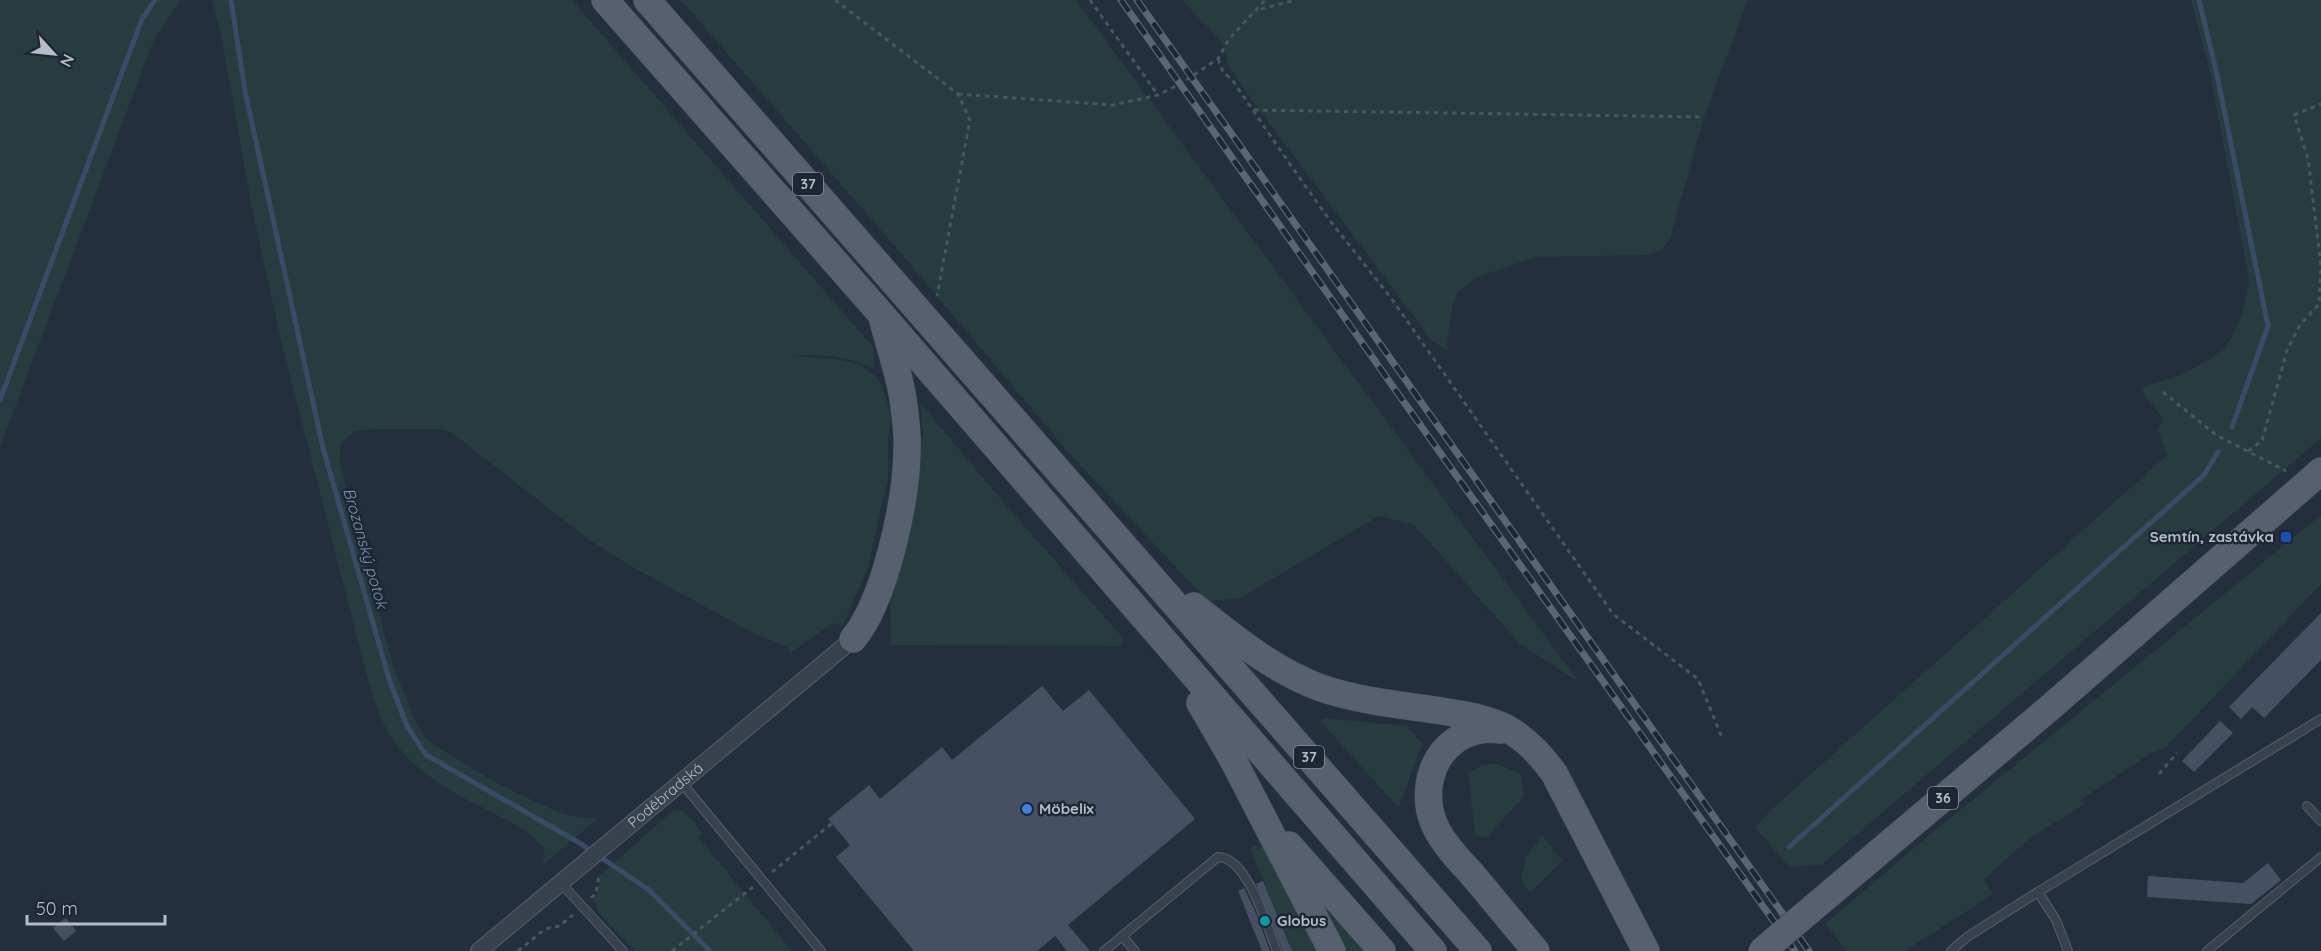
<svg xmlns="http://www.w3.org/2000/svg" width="2321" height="951" font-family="Quicksand,sans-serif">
  <rect width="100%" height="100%" fill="#242f3e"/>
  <g fill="#263c3f">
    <path d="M0,0H181L172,11L153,42L0,447Z"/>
    <path d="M212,0H572L873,347L875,369C848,356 822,354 792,356L835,359L858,364L873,374L882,385L891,417L888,441V478L867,571L842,626L833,623L790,653L788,648L779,643L755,634L629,565L588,539L451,432L439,429H376L355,431L341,443L339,459L394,669L417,725L431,743L496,783L560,813L581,818H598L542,866C544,859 546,854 543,848C534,829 476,806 457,794C441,785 421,772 408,758C385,735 378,712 368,681L281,340L252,209L221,34Z"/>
    <path d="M681,0H1076L1579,682L1519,643L1414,525L1379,516L1240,598L1210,601L1201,594L1067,451L905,258Z"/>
    <path d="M1183,0H1748L1704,117L1670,239L1660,251L1647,255L1536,257L1475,278L1458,292L1453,304L1446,350L1432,341L1260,111L1228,65C1227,37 1199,22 1183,0Z"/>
    <path d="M2191,0H2321V438L1821,865L1789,867L1755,827L1772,809L2167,455L2158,430L2163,419L2143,393V388C2153,382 2164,382 2174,377C2228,355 2240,338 2249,280L2210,73Z"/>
    <path d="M921,404L1005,504L1123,638L1121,646L891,645L890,600L917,477L923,437Z"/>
    <path d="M2321,515V584L2166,747L2151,753L2082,799L2085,804L2031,837L1984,879L1993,894L1905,951H1847L1825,924L1927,837Z"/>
    <path d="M1323,718L1407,726L1423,745C1412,765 1408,786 1398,807L1321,722Z"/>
    <path d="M1498,764L1521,775L1524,796L1486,838L1475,835L1468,773L1483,765Z"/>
    <path d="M674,810C687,809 695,823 702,833L698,837L792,951H635L599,913L593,897L597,894L600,875Z"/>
    <path d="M1542,835L1562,861L1530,893L1521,879L1526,857Z"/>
    <path d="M1255,846L1267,849L1321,951H1292L1250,848Z"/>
    <path d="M1305,879L1368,951H1345Z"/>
  </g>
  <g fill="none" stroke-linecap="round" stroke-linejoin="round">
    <g stroke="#394c67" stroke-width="5">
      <path d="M231,0L245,91L323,448L389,679L407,726L426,755L578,842L649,890L710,951"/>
      <path d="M2199,0L2217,75L2268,326L2232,427"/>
      <path d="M0,400L142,19L155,0"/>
      <path d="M1789,847L2204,475L2218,452"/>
    </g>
  </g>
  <g fill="#455162">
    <path d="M2321,613V660L2264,718L2252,707L2241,719L2229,707Z"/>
    <path d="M1042,686L1063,711L1089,690L1195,819L1068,925L1090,951H1067L1055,936L1037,951H914L836,857L850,845L828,819L869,785L880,799L942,747L952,760Z"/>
    <path d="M2220,721L2233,733L2194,772L2182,761Z"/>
    <path d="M2268,863L2281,880L2251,904L2147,897L2148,876L2243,883Z"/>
    <path d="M1263,881L1292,951H1283L1256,884Z"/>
    <path d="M1244,888L1256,913L1270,951H1262L1238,891Z"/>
    <path d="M66,918L76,931L64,941L53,928Z"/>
  </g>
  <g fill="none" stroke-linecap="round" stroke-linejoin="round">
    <defs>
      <g id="service">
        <path d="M681,782L821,951"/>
        <path d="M2307,806L2321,821"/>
        <path d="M561,883L623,951"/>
        <path d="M2038,892L2056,920L2068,951"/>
        <path d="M1122,936L1135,951"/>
        <path d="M1104,951L1218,857C1248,857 1267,927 1277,951"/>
        <path d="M1951,951L1967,937L2038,892L2321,719"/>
        <path d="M2207,951L2321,857"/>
      </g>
      <g id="minor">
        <path id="s1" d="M479,951L853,639"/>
      </g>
      <g id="primary">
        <path d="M605,0L881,314L1433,951"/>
        <path d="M647,0L1478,951"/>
        <path d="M1194,606C1234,638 1273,670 1321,688C1359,701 1402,705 1442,711C1465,715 1488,718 1508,729C1527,740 1541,755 1554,773L1646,951"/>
        <path d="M853,639C885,601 906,502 907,452C908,437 906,421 904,406C901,378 890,349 883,321"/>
        <path d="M1200,703L1232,758L1332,951"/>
        <path d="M1501,730C1479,727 1458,734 1443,752C1427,772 1424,802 1435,826C1443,843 1458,859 1471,873C1493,899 1514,925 1536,951"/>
        <path d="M1289,845L1382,951"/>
        <path d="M1833,891L2053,705L2321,471"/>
      </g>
    </defs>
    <use href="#service" stroke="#565f6c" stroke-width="10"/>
    <use href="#minor" stroke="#565f6c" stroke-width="18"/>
    <use href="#primary" stroke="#414a57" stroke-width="28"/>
    <g stroke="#44595c" stroke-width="3" stroke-dasharray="4.5 4.5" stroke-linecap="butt">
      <path d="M835,0L958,94L970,120L937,296"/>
      <path d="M1090,0L1158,95"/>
      <path d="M1261,9L1296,0"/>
      <path d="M1218,59L1223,72L1233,81L1287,160L1331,222L1391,298L1613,614L1698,679L1723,740"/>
      <path d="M958,94L1113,105L1158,95L1180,84L1218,59L1229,39L1265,0"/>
      <path d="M1254,110L1704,117"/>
      <path d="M2163,392L2216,435L2286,471"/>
      <path d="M2248,451L2262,441L2287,350L2300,325L2319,304L2321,266L2308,159L2294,115L2321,104"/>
      <path d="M2159,774L2177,753"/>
      <path d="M772,872L847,811"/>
      <path d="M591,898L596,893L599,875"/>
      <path d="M518,951L545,929L559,926L573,915"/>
      <path d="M672,951L753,887"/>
    </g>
    <use href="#service" stroke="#38414e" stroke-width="8"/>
    <use href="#minor" stroke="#38414e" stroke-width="16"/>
    <use href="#primary" stroke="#56606e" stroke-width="27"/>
    <defs>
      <g id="rail">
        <path d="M1121,0L1394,388L1795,951"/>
        <path d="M1137,0L1809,951"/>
      </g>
    </defs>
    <use href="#rail" stroke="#5a6575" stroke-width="7"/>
    <use href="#rail" stroke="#1d2633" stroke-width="4.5" stroke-dasharray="14" stroke-linecap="butt"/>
    <defs>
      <path id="primary-bridge" d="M1762,951L1833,891"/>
    </defs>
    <use href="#primary-bridge" stroke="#414a57" stroke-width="28" stroke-linecap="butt"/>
    <use href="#primary-bridge" stroke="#56606e" stroke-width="27"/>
  </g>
  <rect fill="#1a4fb4" stroke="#1d2633" stroke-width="2" x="2280" y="531" width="12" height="12" rx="3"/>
  <circle fill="#3f7fe0" stroke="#1d2633" stroke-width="2" cx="1027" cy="809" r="6"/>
  <circle fill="#0f9aa8" stroke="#1d2633" stroke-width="2" cx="1265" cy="921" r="6"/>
  <g text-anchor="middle" stroke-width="5" stroke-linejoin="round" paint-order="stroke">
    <g fill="#1d2633" stroke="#878f9c" stroke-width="1.5">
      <rect x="793" y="173" width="30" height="22" rx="4.5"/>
      <rect x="1294" y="746" width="30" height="22" rx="4.5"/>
      <rect x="1928" y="787" width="30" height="22" rx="4.5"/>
    </g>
    <g font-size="14" font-weight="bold" fill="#b4bcc9">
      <text x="808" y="189">37</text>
      <text x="1309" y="762">37</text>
      <text x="1943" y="803">36</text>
    </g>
    <g font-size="15" font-weight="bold" fill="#b4bcc9" stroke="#1d2633" text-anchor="start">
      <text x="2274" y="542" text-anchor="end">Semtín, zastávka</text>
      <text x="1039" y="814">Möbelix</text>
      <text x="1277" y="926">Globus</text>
    </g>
    <g font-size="15" fill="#b4bcc9" stroke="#1d2633">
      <text dy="5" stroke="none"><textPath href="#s1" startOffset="243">Poděbradská</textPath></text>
    </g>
    <g font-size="16" font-style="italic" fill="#7c92b1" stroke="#1d2633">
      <text transform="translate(366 548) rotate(74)" y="6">Brozanský potok</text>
    </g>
  </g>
  <g transform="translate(54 54) rotate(117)" stroke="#1d2633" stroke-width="4.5" paint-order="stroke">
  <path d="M0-4.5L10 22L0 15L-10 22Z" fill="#b4bcc9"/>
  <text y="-9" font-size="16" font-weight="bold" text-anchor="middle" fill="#b4bcc9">N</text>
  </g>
  <path d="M27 915v9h138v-9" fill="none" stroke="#b4bcc9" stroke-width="3"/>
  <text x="36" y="915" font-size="18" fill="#b4bcc9" stroke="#1d2633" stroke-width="4.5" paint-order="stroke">50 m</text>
</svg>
